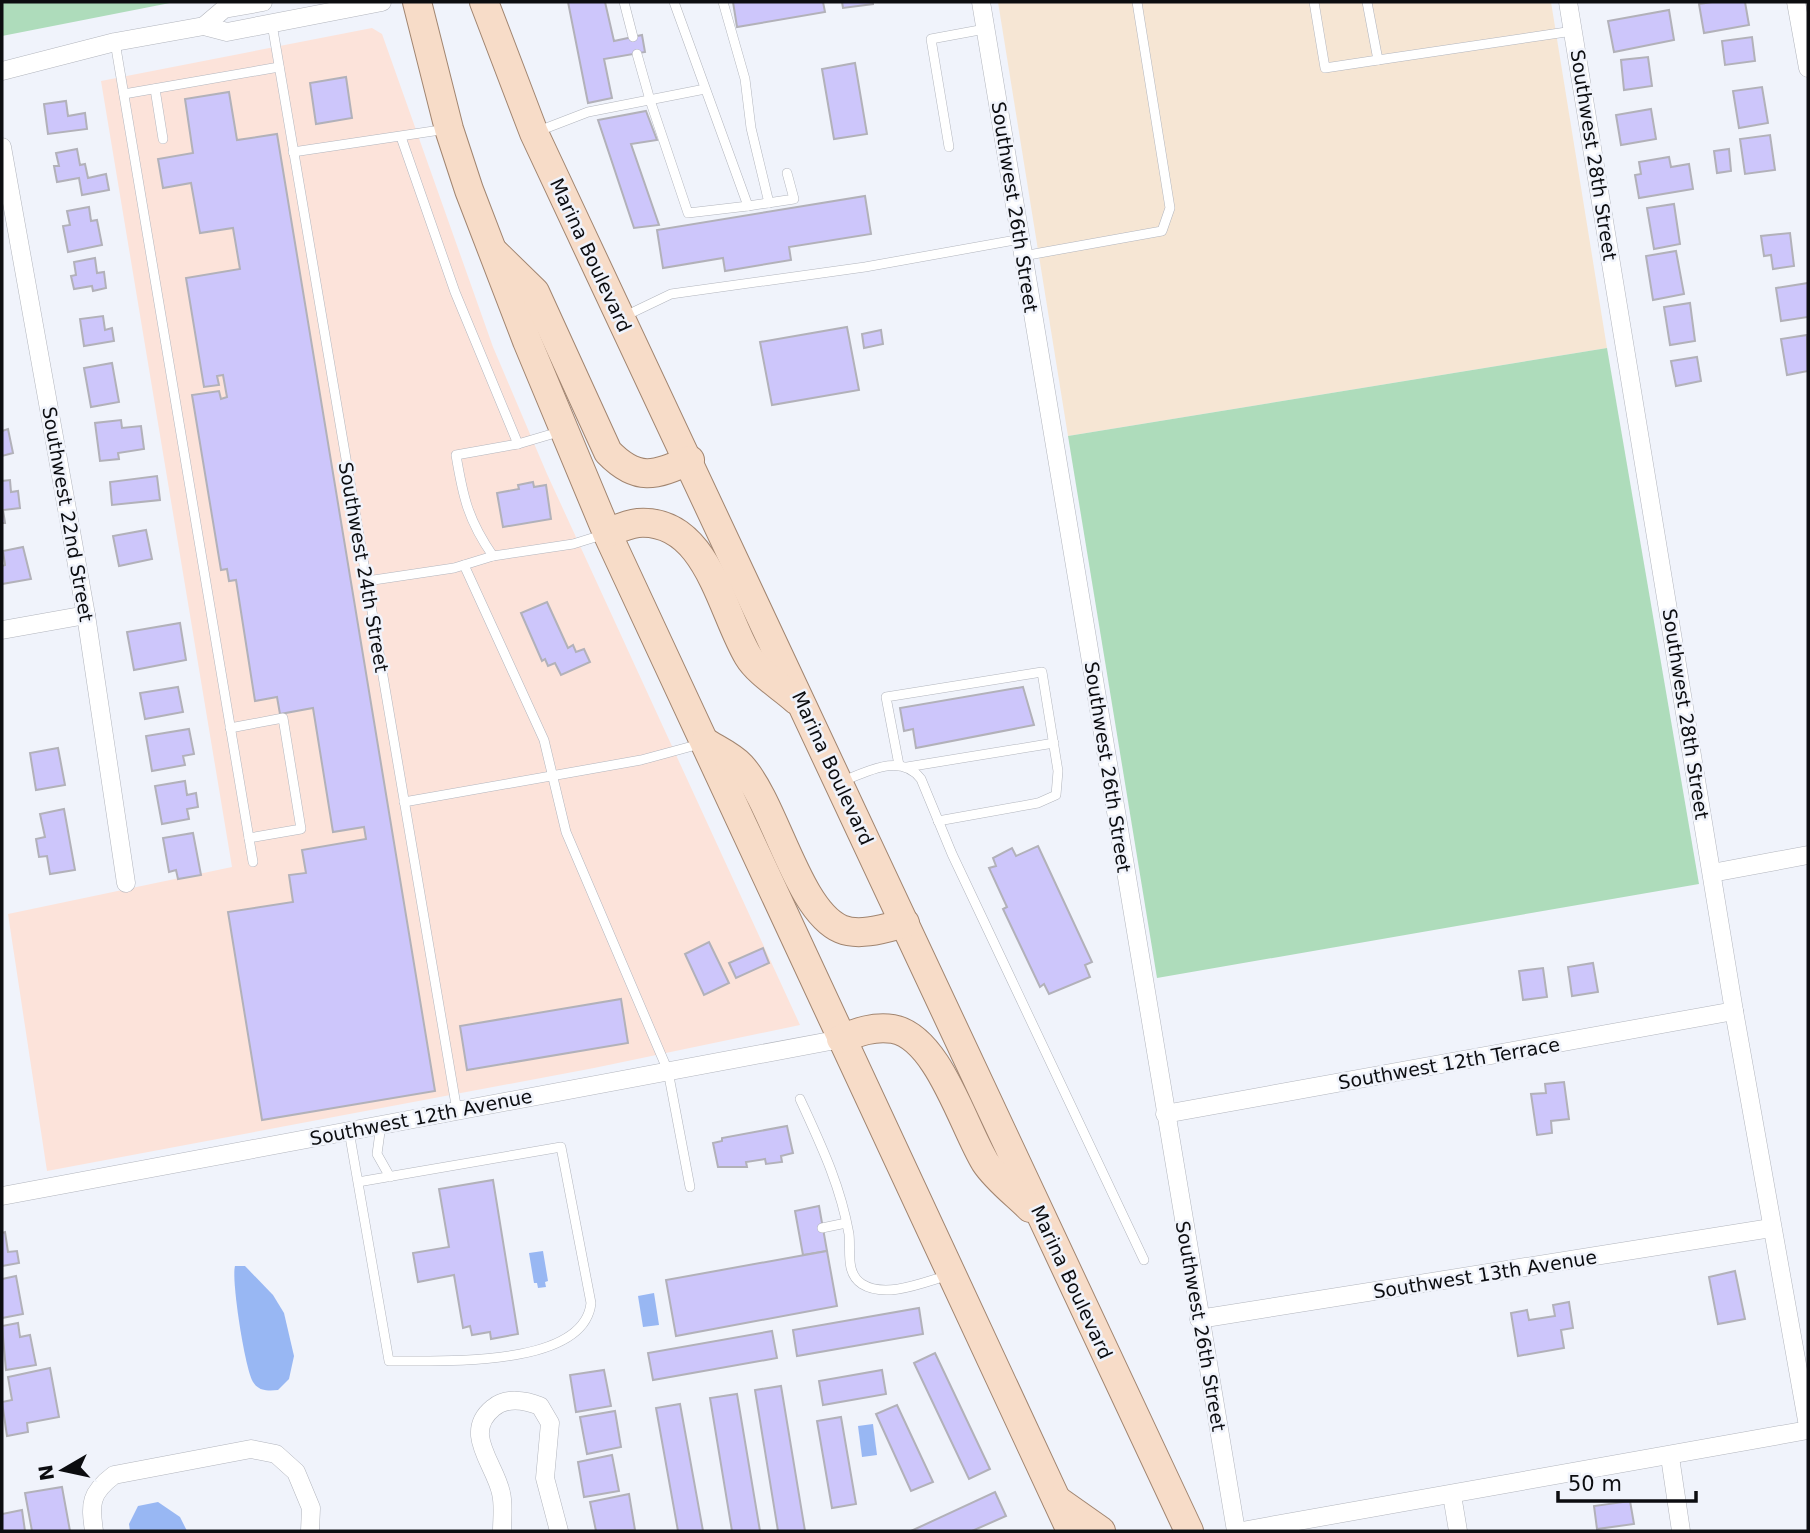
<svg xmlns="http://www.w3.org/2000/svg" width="1810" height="1533" font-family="'DejaVu Sans',sans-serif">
  <rect width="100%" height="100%" fill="#f0f3fb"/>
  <path fill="#fce3da" d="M372,28L382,34L493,347L547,474L800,1025L594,1068L47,1171L8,914L232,867L101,81Z"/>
  <path fill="#f6e6d4" d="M998,2H1551L1607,348L1068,436Z"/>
  <g fill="#aedcbb">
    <path d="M2,2H175L2,36Z"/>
    <path d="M1607,348L1699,884L1157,978L1068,436Z"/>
  </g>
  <g fill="#98b7f3">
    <path d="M543,1251L548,1281L545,1282L546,1287L538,1288L537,1283H534L529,1253Z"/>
    <path d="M235,1266H245L273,1295L284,1313L294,1356L289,1379L278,1390C268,1391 259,1391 253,1382C245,1370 231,1279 235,1266Z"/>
    <path d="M654,1293L659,1325L643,1327L638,1296Z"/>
    <path d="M873,1424L877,1455L862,1457L858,1426Z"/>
    <path d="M158,1502L180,1517L187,1531H130L129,1524L138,1506Z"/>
  </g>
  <g fill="#cdc6fb" stroke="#b2b1b9" stroke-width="2">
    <path d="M568,2H605L614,41L642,35L645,52L604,59L612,98L588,103Z"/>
    <path d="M733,2H823L825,12L737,27Z"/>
    <path d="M842,2H873V4L843,8Z"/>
    <path d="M1712,2H1745L1749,25L1704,33L1699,4Z"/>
    <path d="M1669,10L1674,40L1614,52L1608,21Z"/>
    <path d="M1752,37L1755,61L1725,65L1722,41Z"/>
    <path d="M1648,57L1652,86L1624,90L1621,60Z"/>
    <path d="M855,63L867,134L834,139L822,69Z"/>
    <path d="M346,77L352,118L316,124L310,83Z"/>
    <path d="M1762,87L1768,123L1739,128L1733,91Z"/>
    <path d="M229,92L237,140L277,134L435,1091L262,1120L228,912L293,902L289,875L306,873L302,850L366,839L364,827L333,832L313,708L280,714L277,697L255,701L236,580L229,581L227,569L221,570L192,395L219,391L221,399L227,397L223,375L217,376L219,385L204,387L186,278L240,269L233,228L200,233L191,183L163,188L158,159L193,153L185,99Z"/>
    <path d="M66,101L68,116L85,113L87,129L48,134L44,104Z"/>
    <path d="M1651,109L1656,139L1621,145L1616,115Z"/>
    <path d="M646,111L657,140L631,144L659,225L634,228L598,120Z"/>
    <path d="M1770,135L1775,170L1745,174L1740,139Z"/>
    <path d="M77,149L80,165L85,164L88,178L106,174L109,190L82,195L79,178L57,182L54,166H59L56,153Z"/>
    <path d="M1729,149L1731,171L1717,173L1714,151Z"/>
    <path d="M1669,157L1671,167L1689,164L1693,189L1639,198L1635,175L1641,174L1639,162Z"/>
    <path d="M865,196L871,234L789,247L791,260L725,271L723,258L663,268L657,230Z"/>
    <path d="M1674,204L1680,244L1654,249L1647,208Z"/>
    <path d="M89,207L91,221L97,220L102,245L68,252L63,226L70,225L67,211Z"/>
    <path d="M1790,233L1794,266L1773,269L1771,255L1764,256L1761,236Z"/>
    <path d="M1676,251L1684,294L1653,300L1646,256Z"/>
    <path d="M95,258L97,273L104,272L106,288L93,291L92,286L74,289L71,276L76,275L74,262Z"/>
    <path d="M1808,283V317L1781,321L1776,288Z"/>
    <path d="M1690,303L1695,341L1670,345L1664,307Z"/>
    <path d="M103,316L105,330L112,328L114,341L84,346L80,319Z"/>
    <path d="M847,327L859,390L772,405L760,342Z"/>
    <path d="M881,330L883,344L864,348L862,334Z"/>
    <path d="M1807,335L1808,371L1787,375L1781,339Z"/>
    <path d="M1697,357L1701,381L1676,386L1671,361Z"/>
    <path d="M112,363L119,402L91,407L84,368Z"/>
    <path d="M121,420L122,428L141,426L144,449L118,453L119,459L100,461L95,423Z"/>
    <path d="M8,429L13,453L2,456V431Z"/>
    <path d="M157,476L160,500L112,505L110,482Z"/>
    <path d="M10,480L11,492L18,491L20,508L3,510L5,523H2V481Z"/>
    <path d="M533,482L534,487L546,485L551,519L503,527L497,493L519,489L518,485Z"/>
    <path d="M146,530L152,559L119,566L113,536Z"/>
    <path d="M23,547L31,579L2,584V566L5,565L3,551Z"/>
    <path d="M547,602L568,648L573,645L576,652L584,649L590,662L561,675L555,663L548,666L545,659L542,661L521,613Z"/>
    <path d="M180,623L186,660L134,670L127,632Z"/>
    <path d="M178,687L183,712L145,719L140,693Z"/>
    <path d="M1023,687L1034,725L916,748L913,729L904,731L900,708Z"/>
    <path d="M189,729L194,754L183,756L185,765L152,771L146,736Z"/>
    <path d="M58,748L65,785L36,790L30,753Z"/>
    <path d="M185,781L187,795L196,793L198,807L187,809L189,819L162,824L155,786Z"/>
    <path d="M64,809L75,870L50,874L47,856L39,857L36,839L45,837L40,814Z"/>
    <path d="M193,833L201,875L178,879L176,870L169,872L163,838Z"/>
    <path d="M1038,846L1092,962L1085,965L1090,977L1049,994L1044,984L1040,987L1003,909L1007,907L989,868L996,866L993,858L1012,848L1016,856Z"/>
    <path d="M709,942L729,983L704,995L685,954Z"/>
    <path d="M763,948L769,963L736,978L729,963Z"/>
    <path d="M1593,963L1598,992L1572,996L1568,967Z"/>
    <path d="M1543,968L1547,997L1523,1000L1519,971Z"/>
    <path d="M621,999L628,1043L467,1070L460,1026Z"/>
    <path d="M1564,1082L1569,1119L1551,1121L1552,1133L1537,1135L1531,1094L1546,1093L1545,1084Z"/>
    <path d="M787,1126L793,1153L781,1156L782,1162L766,1164L765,1159L746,1162L747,1167H718L713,1143L722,1141V1138Z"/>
    <path d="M493,1180L518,1334L491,1339L490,1332L472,1335L470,1326L463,1328L454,1275L418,1282L413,1253L449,1247L439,1189Z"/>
    <path d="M819,1206L827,1251L803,1255L795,1211Z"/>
    <path d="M5,1232L8,1252L17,1251L19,1263L2,1266V1233Z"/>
    <path d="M827,1251L837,1306L676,1336L666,1280Z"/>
    <path d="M1735,1271L1745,1319L1718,1324L1709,1277Z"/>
    <path d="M16,1276L23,1314L2,1318V1279Z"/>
    <path d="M1569,1302L1573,1328L1561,1330L1564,1348L1518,1356L1511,1313L1527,1310L1529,1320L1555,1316L1553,1305Z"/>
    <path d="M919,1308L923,1334L797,1356L793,1330Z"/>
    <path d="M18,1323L20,1337L30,1335L36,1365L6,1370L2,1326Z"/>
    <path d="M772,1331L777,1358L653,1380L648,1353Z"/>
    <path d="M935,1353L990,1469L969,1479L914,1363Z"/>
    <path d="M50,1368L59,1417L27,1423L28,1432L7,1436L2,1402L12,1400L8,1377Z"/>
    <path d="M604,1370L611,1406L576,1412L570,1375Z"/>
    <path d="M882,1370L886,1394L823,1405L819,1381Z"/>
    <path d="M781,1386L805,1531H778L755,1390Z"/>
    <path d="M737,1394L760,1531H732L710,1398Z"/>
    <path d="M680,1404L703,1531H678L656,1408Z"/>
    <path d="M897,1405L933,1482L911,1491L876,1414Z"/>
    <path d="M615,1411L621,1447L587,1454L580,1417Z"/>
    <path d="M841,1417L856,1504L832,1508L817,1421Z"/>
    <path d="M612,1455L619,1491L584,1497L578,1462Z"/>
    <path d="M62,1487L70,1531H32L25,1493Z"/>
    <path d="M995,1492L1006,1516L972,1531H911Z"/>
    <path d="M629,1494L635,1530L596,1531L590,1502Z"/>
    <path d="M1630,1501L1634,1524L1597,1529L1594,1506Z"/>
    <path d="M22,1510L25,1531H2V1514Z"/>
  </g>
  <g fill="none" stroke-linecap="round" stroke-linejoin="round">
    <defs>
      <g id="service">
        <path d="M624,2L633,37"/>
        <path d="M674,2L748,206L794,199L787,173"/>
        <path d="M723,2L745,79L751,128L769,203"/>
        <path d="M1314,2L1325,68L1378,60"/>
        <path d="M1367,2L1378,60L1573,31"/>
        <path d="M272,24L457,1111"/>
        <path d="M115,42L253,862"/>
        <path d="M637,54L650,100L688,213L748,206"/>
        <path d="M155,89L163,139"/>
        <path d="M124,94L279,67"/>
        <path d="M536,132L588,112L705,89"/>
        <path d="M401,137L455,292L518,444"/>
        <path d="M949,147L931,39L985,29"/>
        <path d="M293,152L447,129"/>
        <path d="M1023,256L1162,231L1170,208L1137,2"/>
        <path d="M625,316L671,294L865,267L1021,239"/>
        <path d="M493,556C468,520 463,497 456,455L518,444L562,431"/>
        <path d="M464,565L544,740L566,832L668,1071L690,1187"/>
        <path d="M367,581L454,568L493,556L573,544L602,535"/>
        <path d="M230,728L283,718L301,829L249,838"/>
        <path d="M899,765L886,697L1042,672L1058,771L1056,795L1038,803L938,821"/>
        <path d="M907,767L1054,743"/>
        <path d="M841,782C866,772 901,752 921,779L952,854L1144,1260"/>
        <path d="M404,802L641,760L700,744"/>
        <path d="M800,1099C821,1145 840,1184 849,1234C851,1250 845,1273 862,1284C886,1299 924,1282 949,1275"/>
        <path d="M381,1125L377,1154L390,1177"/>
        <path d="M349,1131L389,1361C438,1360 584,1369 591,1303L561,1147L358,1182"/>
        <path d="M822,1228L846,1223"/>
      </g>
      <g id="minor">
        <path d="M981,2L1236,1531"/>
        <path d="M1568,2L1734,1011L1808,1426"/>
        <path d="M1796,2L1808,68"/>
        <path d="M204,26L224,9L263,2"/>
        <path d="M2,71L115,42L204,26L227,32L382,2"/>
        <path d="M2,147L86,615L126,883"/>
        <path d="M2,630L86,615"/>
        <path d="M1712,873L1808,855"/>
        <path d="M1165,1114L1734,1011"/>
        <path d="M2,1196L841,1039"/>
        <path d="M1199,1319L1771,1228"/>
        <path d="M1670,1457L1681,1531"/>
        <path d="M1452,1495L1458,1531"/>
        <path d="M94,1531C90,1504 90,1493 114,1475L251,1449L276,1454L296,1472L311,1508L310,1531"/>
        <path d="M502,1531C502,1519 504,1505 501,1493C495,1464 462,1433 493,1408C506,1397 525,1400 540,1406L550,1423L545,1478L559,1531"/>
        <path d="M1242,1531L1808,1430"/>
      </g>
      <g id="primary">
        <path d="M417,2L449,129L469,190L527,341L607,533L1071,1531"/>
        <path d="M484,2L534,133L1189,1531"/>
        <path d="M494,252L535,292L608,452C637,482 655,476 690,460"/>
        <path d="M607,533C617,529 628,524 638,523C707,518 721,611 748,656C758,673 782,687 796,700"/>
        <path d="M705,742C716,749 732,756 741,766C776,805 797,910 841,929C860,937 886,928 905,923"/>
        <path d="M841,1039C858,1032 874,1026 893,1029C938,1037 963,1126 985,1162C996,1179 1016,1194 1030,1208"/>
        <path d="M1057,1500L1101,1531"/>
      </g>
    </defs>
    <use href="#service" stroke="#b2b5bd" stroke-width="10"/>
    <use href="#minor" stroke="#b2b5bd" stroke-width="19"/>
    <use href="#primary" stroke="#a18570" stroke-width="30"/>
    <use href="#service" stroke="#fff" stroke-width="9"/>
    <use href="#minor" stroke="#fff" stroke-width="18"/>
    <use href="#primary" stroke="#f7dcc8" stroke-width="28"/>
  </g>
  <g text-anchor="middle" stroke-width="5" stroke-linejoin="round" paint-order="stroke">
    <g font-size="19" fill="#0c0d10" stroke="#f0f3fb">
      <text transform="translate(1594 155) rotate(81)" y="7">Southwest 28th Street</text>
      <text transform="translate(1015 207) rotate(81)" y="7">Southwest 26th Street</text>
      <text transform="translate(591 255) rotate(65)" y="7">Marina Boulevard</text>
      <text transform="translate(68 514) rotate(80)" y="7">Southwest 22nd Street</text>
      <text transform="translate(364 567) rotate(80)" y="7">Southwest 24th Street</text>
      <text transform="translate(1686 714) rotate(81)" y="7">Southwest 28th Street</text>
      <text transform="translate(1108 767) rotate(81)" y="7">Southwest 26th Street</text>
      <text transform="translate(833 768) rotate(65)" y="7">Marina Boulevard</text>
      <text transform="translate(1449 1063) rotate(-10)" y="7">Southwest 12th Terrace</text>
      <text transform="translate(421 1117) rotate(-11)" y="7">Southwest 12th Avenue</text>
      <text transform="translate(1485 1274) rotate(-9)" y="7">Southwest 13th Avenue</text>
      <text transform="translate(1072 1282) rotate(65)" y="7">Marina Boulevard</text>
      <text transform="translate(1201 1326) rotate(80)" y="7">Southwest 26th Street</text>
    </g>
  </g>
  <rect width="1810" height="1533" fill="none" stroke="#0c0d10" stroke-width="7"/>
  <g transform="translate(63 1470) rotate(261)" stroke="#f0f3fb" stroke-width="5" paint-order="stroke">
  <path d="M0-5L12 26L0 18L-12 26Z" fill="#0c0d10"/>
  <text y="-10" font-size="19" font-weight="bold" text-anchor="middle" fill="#0c0d10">N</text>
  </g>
  <path d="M1558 1491v10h138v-10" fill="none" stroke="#0c0d10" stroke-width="3.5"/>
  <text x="1568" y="1491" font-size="21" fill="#0c0d10" stroke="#f0f3fb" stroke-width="5" paint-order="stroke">50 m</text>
</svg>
